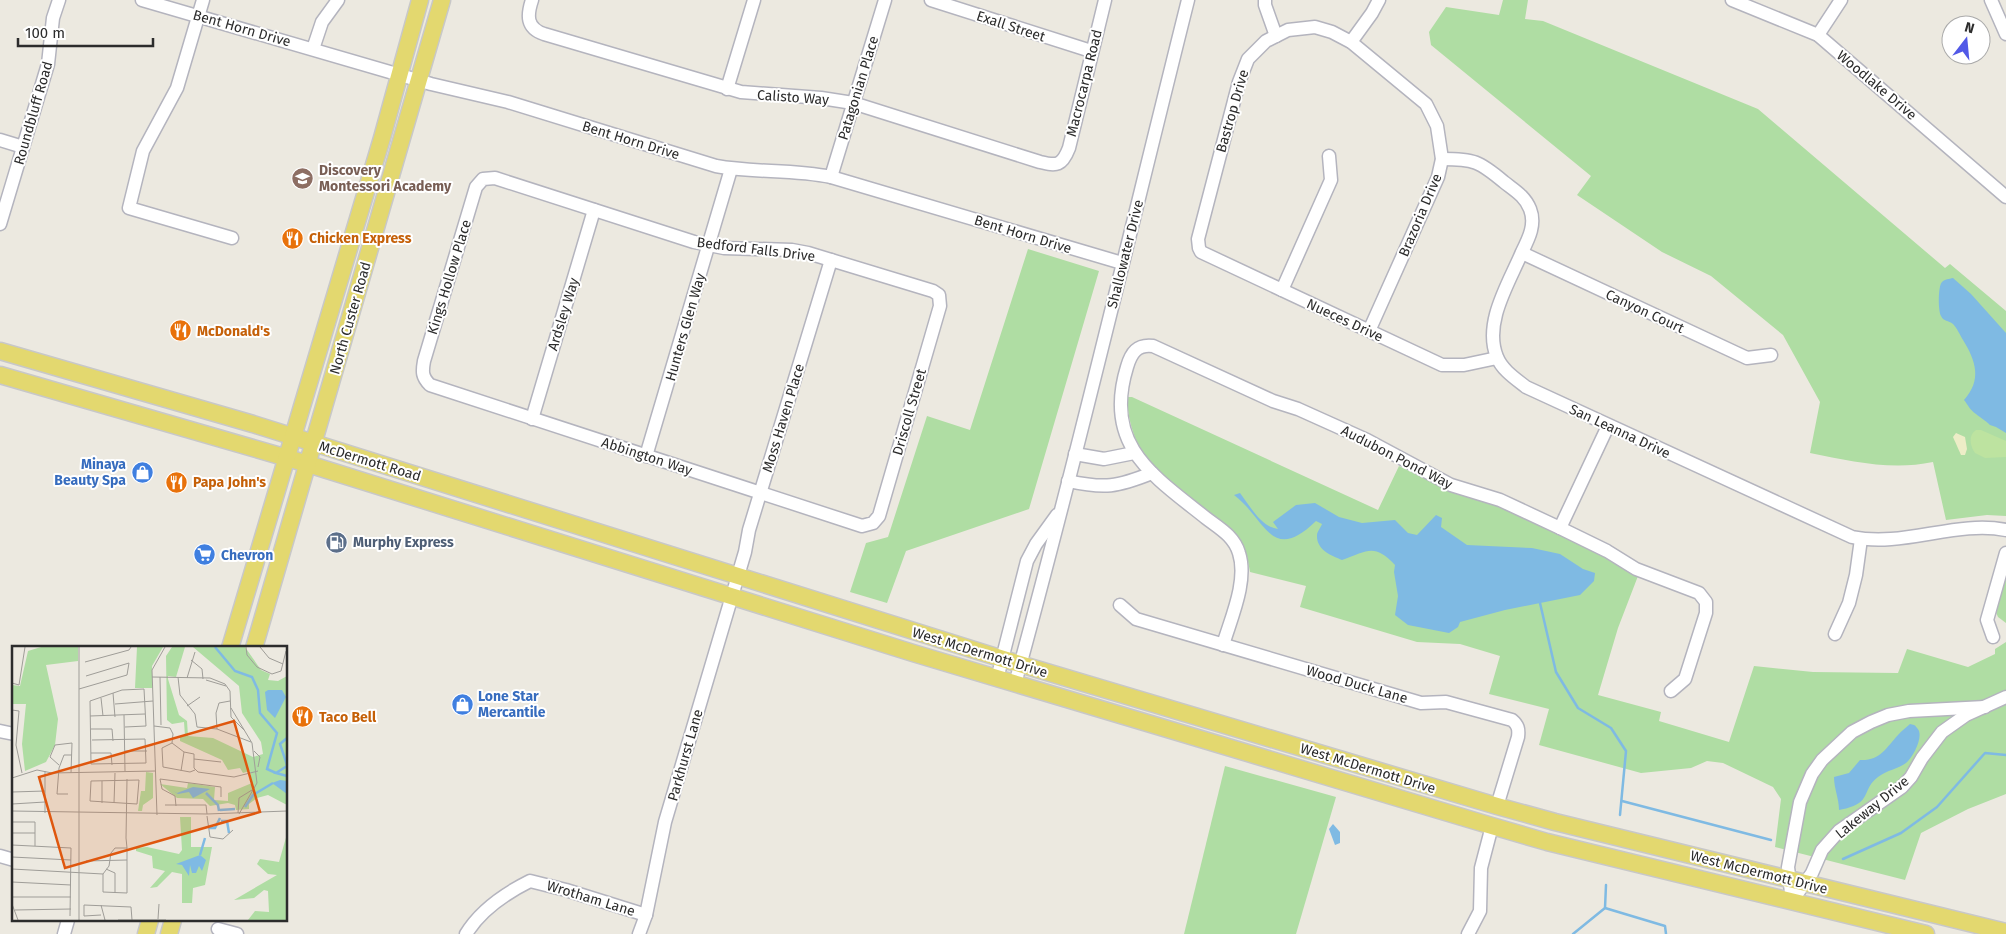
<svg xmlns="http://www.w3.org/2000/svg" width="2006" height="934" font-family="'Fira Sans',sans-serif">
  <rect width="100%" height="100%" fill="#ece9e0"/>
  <g fill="#afdda3">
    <path d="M1503,0H1528L1525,19L1543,21L1758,109L1945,268L1950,264L2006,311V516L1987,515L1946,520L1933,462C1891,471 1851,461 1810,453L1820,402L1783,335L1711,276L1662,252L1577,195L1591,176L1431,45L1429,32L1446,7L1499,15Z"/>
    <path d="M1028,249L1099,271L1029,509L906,551L887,603L850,592L866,543L888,537L927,416L970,430Z"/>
    <path d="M1127,397H1132L1378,510L1399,466L1454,493L1495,505L1593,550L1638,576L1618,628L1598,695L1661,712L1659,721L1729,742L1754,666L1813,672L1898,673L1907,649L1968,667L1995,654V649L2006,642V794L1968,809L1921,833L1905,880L1775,847L1781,799L1773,787L1723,763L1707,761L1691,768L1641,773L1539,745L1549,709L1489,694L1500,656L1460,644L1417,642L1300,607L1306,586L1250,572L1247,556L1241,543L1156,471C1137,449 1128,426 1127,397Z"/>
    <path d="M2006,572V623L1998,617L1995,610Z"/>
    <path d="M1225,766L1336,797L1296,934H1184Z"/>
  </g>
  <path fill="#ededc7" d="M1956,433L1965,437L1967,449L1965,455H1961L1953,437Z"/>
  <path fill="#bde3a0" d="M1976,430H1981L2006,441V457L1985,458L1975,453C1970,446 1968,435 1976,430Z"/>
  <g fill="#7fbae3">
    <path d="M1953,278L1971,294L2006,333V433L1996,427L1990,425C1985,420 1981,418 1976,414C1970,410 1968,405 1964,400C1982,380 1976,361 1963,340C1960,335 1957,328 1953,324C1948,320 1944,322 1941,316C1938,310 1938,286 1942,282C1945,279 1949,279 1953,278Z"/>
    <path d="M1240,493C1250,506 1261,527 1278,529L1273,522L1296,505L1315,503L1339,517L1362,523L1395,520L1408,533L1417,535L1436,515L1442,518L1441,527L1467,545L1532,548L1560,554L1583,569L1595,573L1594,581L1580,595L1505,610L1460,622L1458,627L1449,633L1408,625L1395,615L1398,596L1394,572L1395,565C1374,543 1368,551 1342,560C1332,556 1316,550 1317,535C1317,532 1321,527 1322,524L1316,521C1271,565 1266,519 1234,495Z"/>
    <path d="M1910,724L1914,725C1915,725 1919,730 1919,731C1922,740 1913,757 1906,763C1898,769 1887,770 1878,777C1870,783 1869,788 1865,796C1860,806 1848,808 1839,810C1839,798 1834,789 1834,777L1849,773L1860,760C1880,761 1886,748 1898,735C1901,731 1906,728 1910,724Z"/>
    <path d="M1333,824L1340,832V843L1335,845L1329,829Z"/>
  </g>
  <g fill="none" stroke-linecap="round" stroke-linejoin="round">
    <g stroke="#7fbae3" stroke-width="2.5">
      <path d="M1540,603L1556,672L1578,708L1611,728L1626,751L1620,815"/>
      <path d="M1622,801L1771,840"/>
      <path d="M1843,859L1901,833L1937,807L1985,753L2006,755"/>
      <path d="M1605,908L1665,926L1666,934"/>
      <path d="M1573,934L1605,908L1606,885"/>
    </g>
    <defs>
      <g id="minor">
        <path d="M142,0L431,84L508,102L716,166C754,173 793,169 831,177L1122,263"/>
        <path d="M203,0L177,88L143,151L129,208L232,238"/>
        <path d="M532,0C527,15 526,28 544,34L741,92L821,98L853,103L1040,162C1057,166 1062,166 1069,148L1105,0"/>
        <path d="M931,0L1091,51"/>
        <path d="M1265,0V5L1276,36"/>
        <path d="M1732,0L1818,35L2006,197"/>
        <path d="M1991,0L2006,34"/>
        <path d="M1818,35L1841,0"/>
        <path d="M1351,42L1372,13L1379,0"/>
        <path d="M313,49L322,22L338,0"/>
        <path d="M727,89L754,0"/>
        <path d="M0,140L23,147"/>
        <path d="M1442,159C1474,159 1479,161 1504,182C1514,190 1525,196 1530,209C1536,224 1529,238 1522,252C1509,283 1483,323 1497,357C1502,370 1516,379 1526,387L1852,537C1903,548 1956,520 2006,530"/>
        <path d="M831,177L885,0"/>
        <path d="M495,178L694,242L724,248L792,250L808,253L933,291L939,295L940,306L879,516L873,523L862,526L430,385C422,377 422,372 424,361L476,187L483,179Z"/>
        <path d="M0,224L48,64L53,18L59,0"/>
        <path d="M1522,253L1747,358L1771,355"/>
        <path d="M1282,290L1331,180L1329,156"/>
        <path d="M1369,331L1438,177L1442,159L1437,126L1426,104L1351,42L1332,32L1315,27L1288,30L1266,41L1248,59L1239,82L1198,239L1199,248L1201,252L1442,365H1464L1497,358"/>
        <path d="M532,419L594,210"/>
        <path d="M1075,454L1104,459L1134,453"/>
        <path d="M646,456L731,169"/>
        <path d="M1068,481C1105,489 1117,487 1152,473"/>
        <path d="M1560,528L1608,426"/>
        <path d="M1120,605L1136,619L1421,703L1446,702L1512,720C1518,725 1519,729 1518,737L1497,806"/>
        <path d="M1835,634L1849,603L1856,575L1861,539"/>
        <path d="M1993,637L1987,620L2006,553"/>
        <path d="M1223,645C1231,618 1248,581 1239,553C1234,536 1219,528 1206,518C1152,475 1103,445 1127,367C1131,353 1137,344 1153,346L1273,401L1298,409L1367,440L1451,485L1500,500L1560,528L1607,551L1636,569L1699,593L1706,602V613L1685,679L1671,691"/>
        <path d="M997,679L1027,561L1036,544L1057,515"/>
        <path d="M1015,684C1077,457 1131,228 1188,0"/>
        <path d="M0,731L14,734"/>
        <path d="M0,856L14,860"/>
        <path d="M1792,901L1788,867L1800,802L1812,774L1822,760L1852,732L1871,722L1888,715L1909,711L1985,707"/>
        <path d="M1792,901L1812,873L1822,850L1839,831L1902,787L1911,777L1922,758L1942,732L1966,715L2006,697"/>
        <path d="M218,929L237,934"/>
        <path d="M64,934L68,920"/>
        <path d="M466,934C480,911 506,893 530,881L566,890L646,915"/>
        <path d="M639,934L646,915L665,822L745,552L749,530L831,260"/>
        <path d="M1468,934L1480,911L1481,868L1492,826"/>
      </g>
      <g id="major">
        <path d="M0,351L253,424L1003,659L1497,806L1555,822L2006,932"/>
        <path d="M0,375L308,464L913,653L1492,826L1547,842L1926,934"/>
        <path d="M230,648L382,138L420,0"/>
        <path d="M254,648L442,0"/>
        <path d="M146,934L150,920"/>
        <path d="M169,934L173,920"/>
      </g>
    </defs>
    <use href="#minor" stroke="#b4b4be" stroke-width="15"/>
    <use href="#major" stroke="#c8c8c8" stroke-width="19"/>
    <use href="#minor" stroke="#fff" stroke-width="12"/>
    <use href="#major" stroke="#e3d86f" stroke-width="16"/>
  </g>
  <defs>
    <symbol id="school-disc" viewBox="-11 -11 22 22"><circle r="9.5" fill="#8d6e63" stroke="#fff"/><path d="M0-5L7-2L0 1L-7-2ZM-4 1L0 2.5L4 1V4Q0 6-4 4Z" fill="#fff"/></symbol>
    <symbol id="restaurant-disc" viewBox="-11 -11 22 22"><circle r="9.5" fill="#e8710a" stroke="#fff"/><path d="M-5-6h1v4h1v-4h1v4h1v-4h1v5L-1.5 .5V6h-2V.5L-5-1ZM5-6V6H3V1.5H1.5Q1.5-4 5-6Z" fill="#fff"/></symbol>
    <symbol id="shop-disc" viewBox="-11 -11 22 22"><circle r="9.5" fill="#3f7fe0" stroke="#fff"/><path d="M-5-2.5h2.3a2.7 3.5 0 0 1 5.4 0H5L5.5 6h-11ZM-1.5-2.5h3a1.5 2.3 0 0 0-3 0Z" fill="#fff"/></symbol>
    <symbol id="fuel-disc" viewBox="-11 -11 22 22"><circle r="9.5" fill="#5c6f8a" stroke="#fff"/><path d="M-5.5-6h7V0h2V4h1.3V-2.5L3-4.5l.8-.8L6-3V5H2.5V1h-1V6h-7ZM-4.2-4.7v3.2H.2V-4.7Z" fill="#fff"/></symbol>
    <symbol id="supermarket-disc" viewBox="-11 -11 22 22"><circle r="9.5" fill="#3f7fe0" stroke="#fff"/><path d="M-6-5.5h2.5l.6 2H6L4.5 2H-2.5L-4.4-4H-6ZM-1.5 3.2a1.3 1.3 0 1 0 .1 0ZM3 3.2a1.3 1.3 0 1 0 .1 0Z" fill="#fff"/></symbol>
  </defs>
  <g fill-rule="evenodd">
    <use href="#school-disc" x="290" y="166" width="25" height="25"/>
    <use href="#restaurant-disc" x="280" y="226" width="25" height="25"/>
    <use href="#restaurant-disc" x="168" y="318" width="25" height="25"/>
    <use href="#shop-disc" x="130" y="460" width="25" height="25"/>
    <use href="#restaurant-disc" x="164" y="470" width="25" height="25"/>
    <use href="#fuel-disc" x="324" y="530" width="25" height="25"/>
    <use href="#supermarket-disc" x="192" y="542" width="25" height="25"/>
    <use href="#shop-disc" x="450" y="692" width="25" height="25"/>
    <use href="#restaurant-disc" x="290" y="704" width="25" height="25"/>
  </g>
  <g text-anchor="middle" stroke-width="4" stroke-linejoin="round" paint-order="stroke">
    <g font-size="14" fill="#2c2c2c" stroke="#fff">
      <text transform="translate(1011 26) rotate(18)" y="5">Exall Street</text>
      <text transform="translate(242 28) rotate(16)" y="5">Bent Horn Drive</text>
      <text transform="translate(1084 83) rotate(-76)" y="5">Macrocarpa Road</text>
      <text transform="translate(1877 85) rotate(40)" y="5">Woodlake Drive</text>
      <text transform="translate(858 88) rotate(-73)" y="5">Patagonian Place</text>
      <text transform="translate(793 97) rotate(4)" y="5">Calisto Way</text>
      <text transform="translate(1232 111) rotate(-74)" y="5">Bastrop Drive</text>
      <text transform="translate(33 113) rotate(-74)" y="5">Roundbluff Road</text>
      <text transform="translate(631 140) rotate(17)" y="5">Bent Horn Drive</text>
      <text transform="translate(1420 215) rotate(-67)" y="5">Brazoria Drive</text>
      <text transform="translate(1023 234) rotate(17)" y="5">Bent Horn Drive</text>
      <text transform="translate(756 249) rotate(7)" y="5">Bedford Falls Drive</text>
      <text transform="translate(1125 254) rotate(-76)" y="5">Shallowater Drive</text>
      <text transform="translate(449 277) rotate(-73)" y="5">Kings Hollow Place</text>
      <text transform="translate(1645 311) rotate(25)" y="5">Canyon Court</text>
      <text transform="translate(563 314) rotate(-73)" y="5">Ardsley Way</text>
      <text transform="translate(350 318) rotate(-74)" y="5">North Custer Road</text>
      <text transform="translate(1345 320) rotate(25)" y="5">Nueces Drive</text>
      <text transform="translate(685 327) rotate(-74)" y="5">Hunters Glen Way</text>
      <text transform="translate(909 412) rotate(-74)" y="5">Driscoll Street</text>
      <text transform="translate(783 418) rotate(-73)" y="5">Moss Haven Place</text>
      <text transform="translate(1620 431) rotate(25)" y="5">San Leanna Drive</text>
      <text transform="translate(647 456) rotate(18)" y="5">Abbington Way</text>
      <text transform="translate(1397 457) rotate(27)" y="5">Audubon Pond Way</text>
      <text transform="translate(370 461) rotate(17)" y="5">McDermott Road</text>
      <text transform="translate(980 652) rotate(17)" y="5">West McDermott Drive</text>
      <text transform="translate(1357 684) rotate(16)" y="5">Wood Duck Lane</text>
      <text transform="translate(685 755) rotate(-74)" y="5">Parkhurst Lane</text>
      <text transform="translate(1368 768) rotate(17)" y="5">West McDermott Drive</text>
      <text transform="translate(1872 807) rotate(-39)" y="5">Lakeway Drive</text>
      <text transform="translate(1759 872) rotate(14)" y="5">West McDermott Drive</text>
      <text transform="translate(591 898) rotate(17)" y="5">Wrotham Lane</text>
    </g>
    <g font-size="14" font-weight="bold" fill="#785e54" stroke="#fff" text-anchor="start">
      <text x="319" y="175">Discovery<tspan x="319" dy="16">Montessori Academy</tspan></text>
    </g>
    <g font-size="14" font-weight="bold" fill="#c56008" stroke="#fff" text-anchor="start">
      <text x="309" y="243">Chicken Express</text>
      <text x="197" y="336">McDonald's</text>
      <text x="193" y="487">Papa John's</text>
      <text x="319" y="722">Taco Bell</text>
    </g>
    <g font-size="14" font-weight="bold" fill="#366cbe" stroke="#fff" text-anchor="start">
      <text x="126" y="469" text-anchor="end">Minaya<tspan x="126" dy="16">Beauty Spa</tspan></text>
      <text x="221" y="560">Chevron</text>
      <text x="478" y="701">Lone Star<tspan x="478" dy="16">Mercantile</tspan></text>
    </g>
    <g font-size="14" font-weight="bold" fill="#4e5e75" stroke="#fff" text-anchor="start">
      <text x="353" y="547">Murphy Express</text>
    </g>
  </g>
  <g transform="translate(12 646)">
    <rect width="275" height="275" fill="#ece9e0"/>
    <path d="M29,1H66V15L34,19L46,73L43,99L34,116L13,125L10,98L14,58H0V39L8,40L16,5ZM125,1H151L140,20V42H123ZM160,1H173L164,31L156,30V33L167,69L175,75L176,90L201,92L241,111L251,108L249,96L230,67L227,40L181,1H233L249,24L258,28L256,34L266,35L275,30V159L256,149L245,152L237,158V163L224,164L223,159L216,157L198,160L191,153L165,152L148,138L175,142L176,137L203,141L202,154L216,155V147L240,137L238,125L231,127L228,122L216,124L210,114L168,95V91L173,90L172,76L160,78L155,74L154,10ZM134,126L141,127V152L131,159L130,165H126L129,145H133ZM168,171H179V201H200L193,239L181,242L180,257H170V228L160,226L145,241L138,242L153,225L141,222L140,210L124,205V202L135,201L167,208L170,204ZM275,188V274H236L243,265L257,266L256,245L252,244L242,252L222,254L265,229L256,228L245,218L248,213L267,216Z" fill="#afdda3"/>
    <path d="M256,44H270L274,51L263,72L255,64L253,46ZM268,134L275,135V148L260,137ZM181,141L198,143L181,152L177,146L166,148L161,145L165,147ZM188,209L194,214L190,225L187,220L184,227H180L178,219L177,230L170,219L164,218Z" fill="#7fbae3"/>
    <path fill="none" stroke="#7fbae3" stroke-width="2.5" d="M203,1L223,25L240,31L246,44L248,67L265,87L255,123L264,127M275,92L268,98L275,119M275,120L264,127L275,130M194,147L206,159L207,165M233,161L241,149L261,137M208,164L223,163M209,175H215L217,187M197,182H203L208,172M188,209L193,192"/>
    <path fill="none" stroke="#9f9d98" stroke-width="1" d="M234,1L235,9L245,21L260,28L269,25L274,5M248,1L257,12L271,18M179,14L190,23L191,33M73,16L117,4L119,1M140,31L198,32L213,38L218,45L219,71L232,84M148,31L149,79M166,31L168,49L183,68L185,81L205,83L239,96M175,32L183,6M194,34L214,40M0,37L7,39L13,1M67,43L115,29L117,17L74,30M101,47L103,71M89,52L91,70M103,58L141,55M175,60L188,51M219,62L240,97L245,137M0,64L7,65L4,99L10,127M112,69L113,125M78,70L133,68M142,80L158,82L161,88L160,97M79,83H100L101,95M205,83L204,67L207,57L218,55M80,94L133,93L134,117L79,118L78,55L110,44L132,43L134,80L113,81M160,97L150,102L151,121L178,126L183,124M160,97L172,106L169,125M113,105H135M242,105L248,111L246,121M172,106L182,108V122L186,126L222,131L246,125M79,107H99L100,119M182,113L209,116M47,119L38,111L43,99L60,97L59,127M0,132L25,124L40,127L143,125M115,133L114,192L115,202V247L91,246V228L97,220L99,207L103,202H115M127,134L125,158L78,155L79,135ZM0,146L33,145M56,148H45L47,122L52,109H60M90,157V135M102,157L103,127M0,158L33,156M153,159H194L195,168M164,160L163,150L150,143L148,133L209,141V151M0,165L195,168L275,165M33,167V125M226,167L227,152L240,144M227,168L245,137M145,169L140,24L153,1M195,170L198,191L211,193L221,184M0,176H23V200M0,187H23M0,199L59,202L58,270M0,211L59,214M74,215L115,214M0,223L91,228M94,223L103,227V247M0,236L59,239M0,251H59M0,258L6,274M89,259L93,274M3,264L59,263M89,269L72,270V259L119,261L120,274M146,273L147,258M67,274V1M106,274H154"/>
    <path fill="#df570e" fill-opacity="0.15" stroke="#df570e" stroke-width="2.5" d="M222,75L248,166L53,222L27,131Z"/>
    <rect width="275" height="275" fill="none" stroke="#2c2c2c" stroke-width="2.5"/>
  </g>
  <g transform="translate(1966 40) rotate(16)"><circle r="24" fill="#ffffff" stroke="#ababab"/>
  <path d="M0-4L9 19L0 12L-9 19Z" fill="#5259e7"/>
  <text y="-8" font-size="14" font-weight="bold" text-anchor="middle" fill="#2c2c2c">N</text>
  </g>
  <path d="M18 38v8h135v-8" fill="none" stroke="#2c2c2c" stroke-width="2.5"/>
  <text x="25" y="38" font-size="15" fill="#2c2c2c" stroke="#ffffff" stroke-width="4" paint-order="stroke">100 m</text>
</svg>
